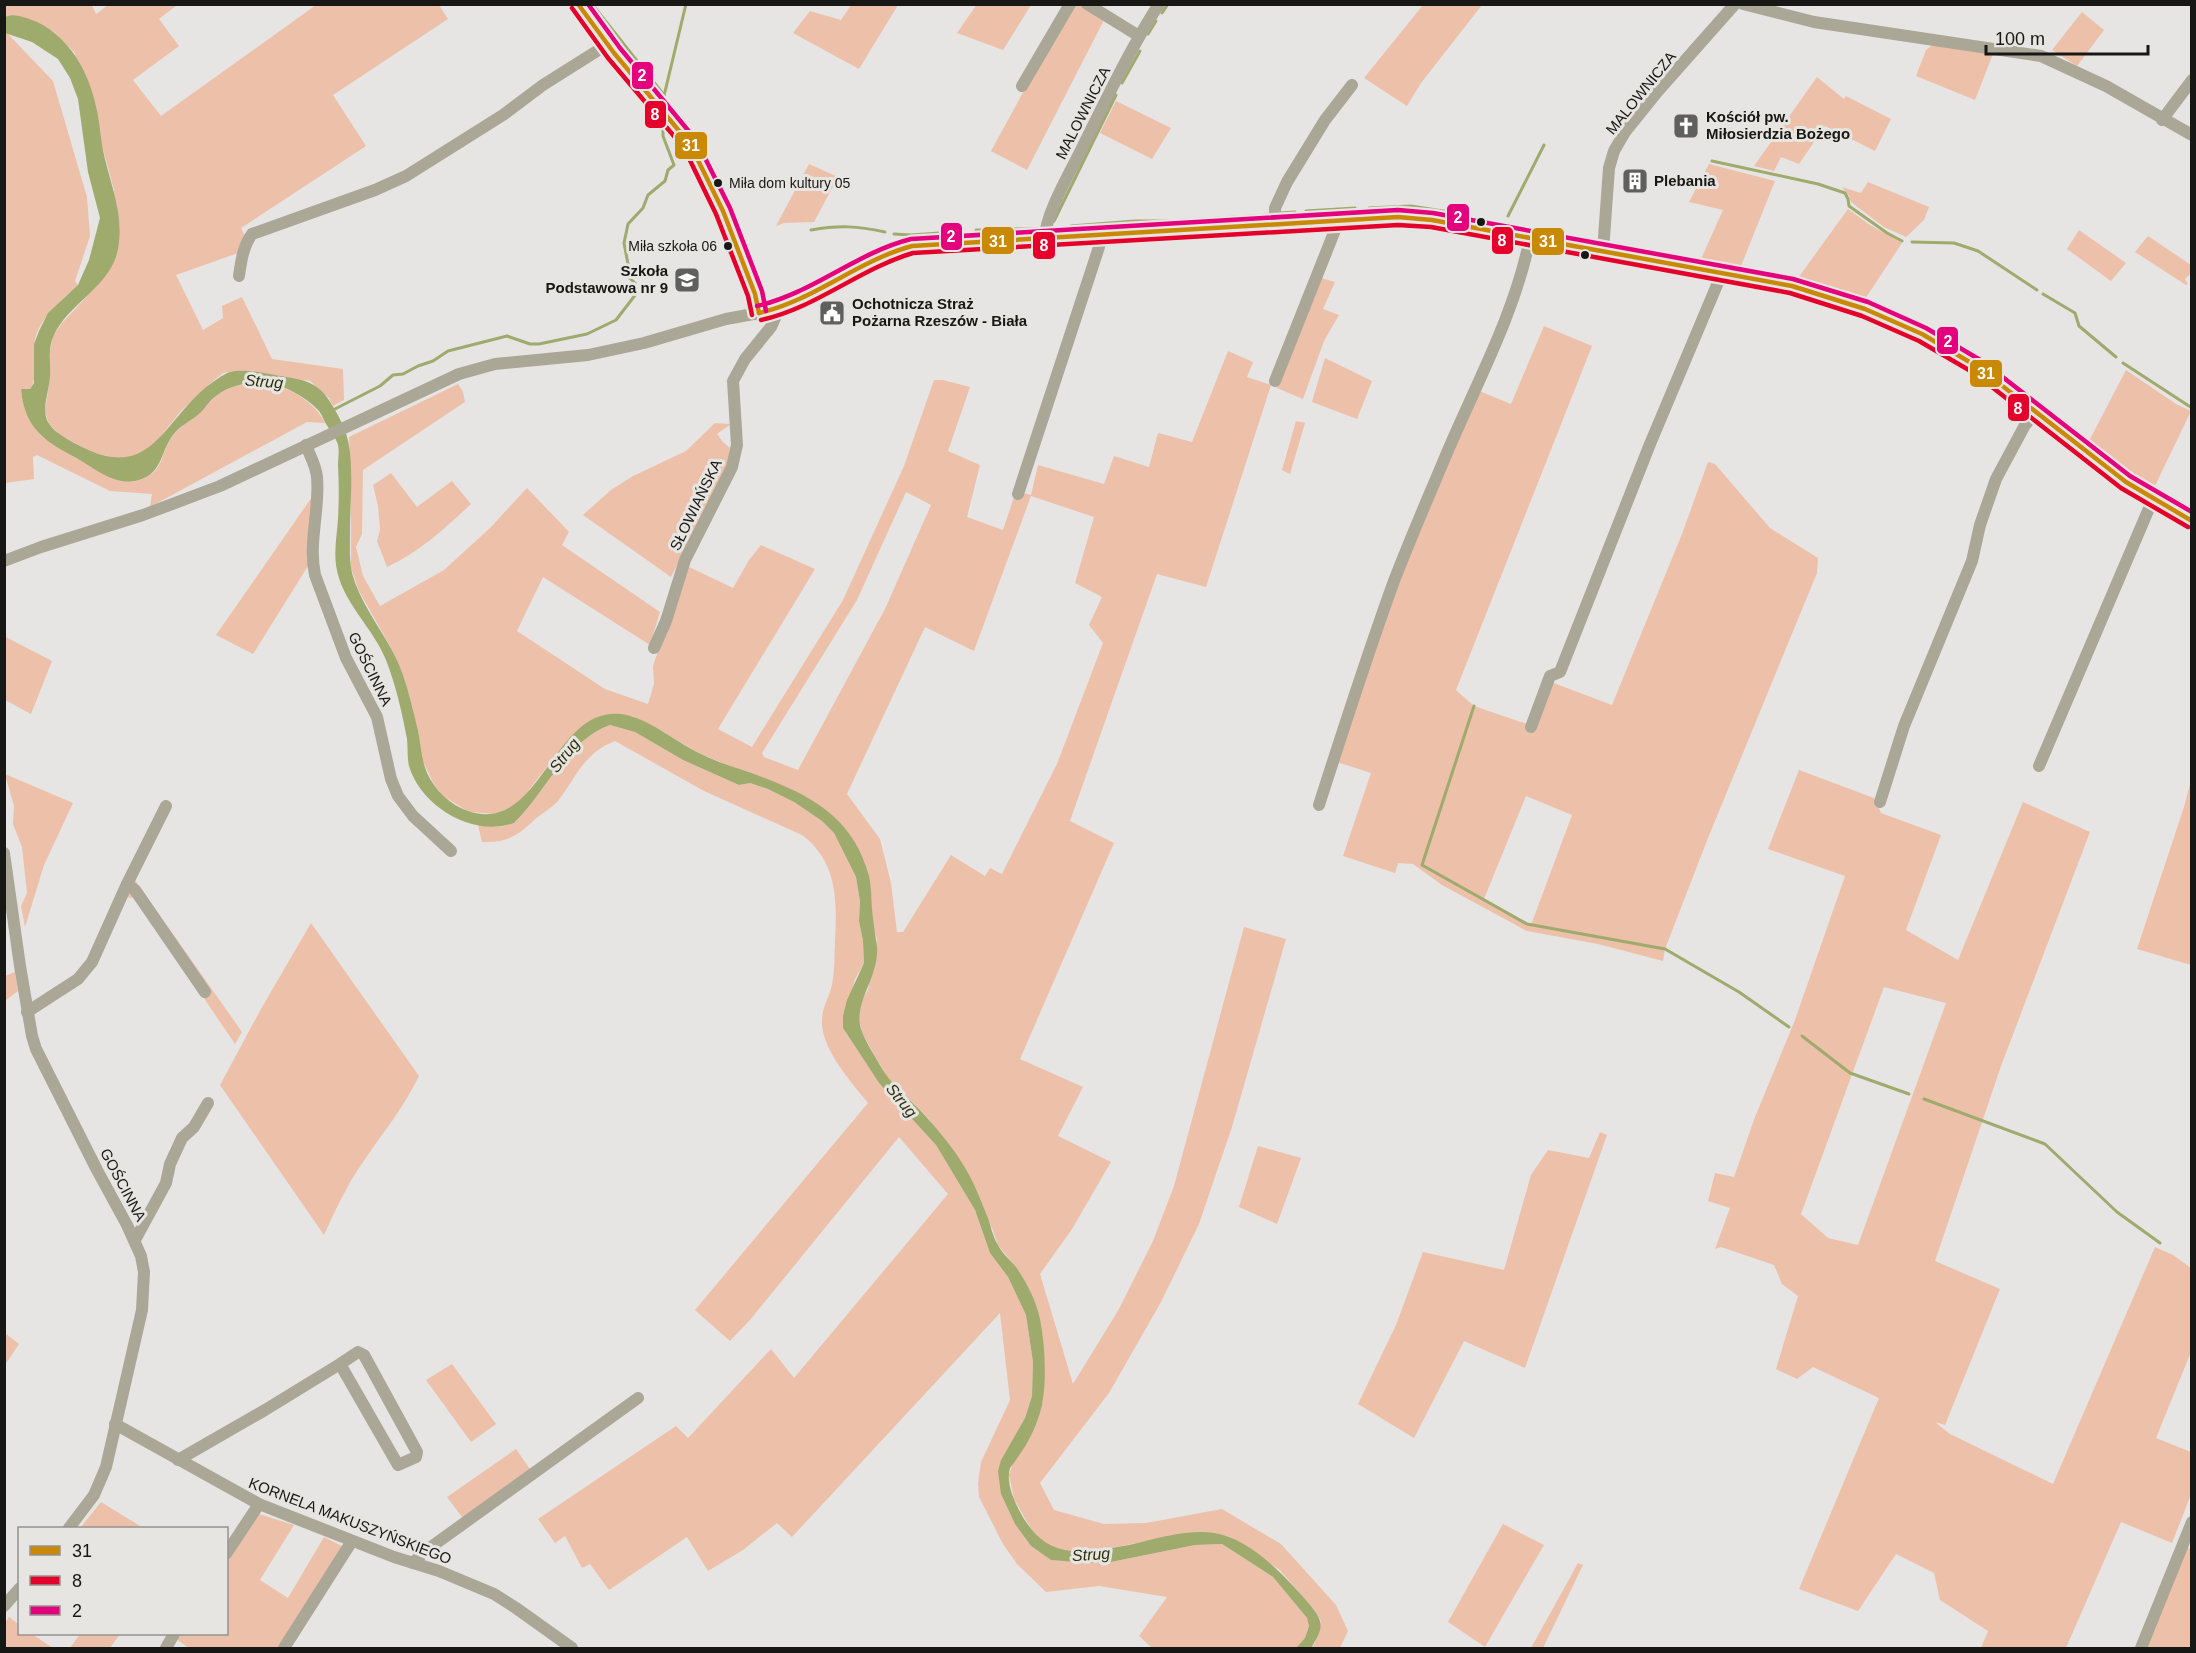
<svg xmlns="http://www.w3.org/2000/svg" width="2196" height="1653" font-family="Arial,sans-serif">
  <rect width="100%" height="100%" fill="#e6e5e3"/>
  <g fill="#edc0aa" fill-rule="evenodd">
    <path d="M977,4H1031V5L1003,50L957,33Z"/>
    <path d="M4,5H92L96,14L108,5H177L159,19L179,46L133,80L161,116L316,5H439L448,19L333,95L366,146L241,228L244,234L241,252L176,275L203,330L223,318L222,306L242,297L272,359L343,369L344,400L333,406L329,398L310,381L249,371H235L223,373L207,386L181,411L156,442L138,456L120,459L91,452L60,435L49,424L45,411L50,378V351L53,336L62,323L92,291L114,190L100,138L96,105L74,52L54,32L12,15L5,17Z"/>
    <path d="M851,5H898L859,69L793,33L810,11L841,20Z"/>
    <path d="M1074,5H1080L1104,20L1027,170L991,151L1043,56Z"/>
    <path d="M1423,5H1482L1421,83L1407,106L1364,78Z"/>
    <path d="M2082,12L2104,30L2077,66L2052,50Z"/>
    <path d="M4,33H7L53,81L87,197L90,236L75,281L78,285C60,302 36,320 34,346C33,360 38,377 30,389H21C24,421 38,438 66,452C84,461 116,487 136,481C166,472 158,457 172,437C179,426 190,422 199,413C205,408 209,402 215,397C233,382 259,380 280,387C299,393 317,406 325,423L307,422L150,507L152,494L110,491L37,455L33,457L34,479L5,483Z"/>
    <path d="M1932,45L1993,54L1975,100L1916,76L1926,50Z"/>
    <path d="M1817,77L1844,99L1846,96L1891,119L1875,151L1825,126L1799,164L1781,157L1774,171L1754,166Z"/>
    <path d="M1116,101L1171,128L1152,159L1100,133Z"/>
    <path d="M809,164L838,177L814,222L784,223L776,226Z"/>
    <path d="M1709,164L1775,181L1741,266L1701,259L1723,210L1689,202Z"/>
    <path d="M1868,182L1929,207L1924,220L1906,237L1884,227L1851,202L1849,196L1842,187L1861,193Z"/>
    <path d="M1848,209L1870,225L1902,243L1865,299L1859,301L1800,282L1798,278Z"/>
    <path d="M2079,230L2126,263L2111,281L2067,249Z"/>
    <path d="M2148,236L2191,265V273L2185,279L2188,284L2186,285L2135,252Z"/>
    <path d="M1321,278L1335,282L1323,309L1339,315L1324,341L1303,399L1277,388Z"/>
    <path d="M1544,326L1592,346L1456,690L1474,706L1533,726L1551,682L1612,705L1682,534L1708,462L1715,464L1770,528L1818,558L1817,573L1708,838L1665,949L1663,961L1598,944L1527,931L1442,885L1413,864L1398,863L1395,873L1343,856L1371,773L1337,762L1382,624L1477,390L1511,404ZM1526,796L1572,815L1531,925L1484,899Z"/>
    <path d="M1228,351L1253,362L1247,377L1271,385L1206,587L1157,574L1070,821L1114,843L1020,1059L1083,1087L1058,1136L1111,1162L1072,1229L1040,1274L1073,1384L1119,1309L1153,1241L1174,1186L1244,927L1286,939L1232,1127L1199,1224L1161,1302L1109,1393L1040,1483L1054,1510L1104,1524L1146,1523L1222,1509L1281,1544L1336,1605L1348,1631L1340,1648H1311L1315,1643L1321,1621L1315,1611L1280,1570L1230,1537L1220,1534L1193,1532L1096,1551L1080,1552L1065,1551L1047,1546L1032,1531L1014,1499L1009,1475L1014,1460L1025,1446L1035,1424L1042,1402L1045,1367L1039,1316L1030,1291L1018,1270L998,1245L992,1228L942,1138L929,1119L887,1077L862,1033L859,1018L861,1002L868,990L877,939L873,926L869,877L860,852L845,829L795,791L700,754L660,730L632,716L605,715L581,727L567,741L518,804L507,810L497,814L469,812L443,796L434,784L422,760L413,709L402,672L390,646L359,591L351,568V484L349,437L458,384L463,392L465,402L363,470L362,534L356,547L363,576L380,606L444,570L490,528L527,488L569,532L562,545L660,612L650,645L543,577L517,631L605,689L648,704L654,684L653,666L687,566L733,588L749,560L761,545L815,569L718,729L752,747L843,600L904,466L934,380H943L970,387L948,451L980,465L967,517L1003,530L1016,491L1031,495L1038,465L1104,484L1114,456L1149,467L1158,433L1192,442ZM906,492L931,505L885,609L798,770L764,757L762,753L857,600ZM1031,496L1094,517L1075,583L1102,597L1089,625L1103,643L1057,764L1002,874L990,868L985,876L951,855L903,932H897L891,883L880,839L847,794L925,627L974,651Z"/>
    <path d="M1325,358L1372,381L1357,419L1312,402Z"/>
    <path d="M2126,370L2176,404L2191,411L2153,490L2089,441Z"/>
    <path d="M1296,421L1305,423L1290,474L1282,470Z"/>
    <path d="M715,423L731,424L717,434L723,442L730,448L728,465L671,577L583,515L611,490L633,476L686,451Z"/>
    <path d="M391,473L417,507L452,481L471,504C445,528 420,552 387,567L377,541L380,530L378,506L373,485Z"/>
    <path d="M312,497L308,566L253,654L216,635Z"/>
    <path d="M4,636L52,661L31,714L5,700Z"/>
    <path d="M610,725L635,732L683,760L739,785L750,783L768,789L794,802L822,821L834,833L856,877L860,901L859,921L863,941L864,963L855,979L843,1028L879,1083L936,1145L975,1210L990,1253L1008,1277L1026,1315L1033,1362L1032,1396L1025,1418L1001,1460V1494L1015,1524L1031,1546L1051,1560L1087,1563L1111,1562L1195,1545L1222,1544L1273,1577L1307,1618L1309,1626L1305,1638L1296,1648H1152L1139,1636L1167,1597L1099,1586L1046,1592L1017,1564L1003,1544L979,1497L978,1483L981,1462L1010,1400L1000,1313L792,1537L777,1523L743,1550L708,1571L687,1537L609,1590L590,1564L582,1568L565,1536L555,1543L538,1519L676,1426L688,1438L771,1349L794,1378L948,1194L899,1137L750,1320L730,1341L695,1310L868,1103C852,1083 823,1051 822,1024C821,1011 827,1001 831,989C835,975 834,958 835,943C837,902 838,862 802,835L704,791L615,741C584,753 577,776 558,801C551,809 540,814 532,822C516,837 505,843 482,842L478,825L501,827L514,823C546,792 566,741 610,725Z"/>
    <path d="M1799,770L1874,798L1881,813L1941,835L1906,930L1958,960L2023,802L2090,832L2001,1066L1935,1261L2000,1289L1945,1425L1935,1422L1950,1434L2053,1484L2155,1247L2173,1255L2191,1268V1352L2156,1438L2191,1452L2192,1492L2172,1543L2121,1522L2066,1648H1981L1988,1631L1940,1600L1934,1573L1896,1554L1858,1611L1799,1589L1879,1398L1813,1367L1797,1379L1776,1369L1798,1296L1782,1284L1774,1265L1721,1247L1715,1249L1730,1208L1708,1201L1715,1173L1734,1177L1755,1117L1795,1020L1845,876L1768,849ZM1884,987L1946,1003L1858,1245L1828,1238L1801,1214Z"/>
    <path d="M5,774L73,803L44,865L25,927L21,906L27,893L22,847L13,824L14,806Z"/>
    <path d="M2191,780V965L2137,949L2184,807Z"/>
    <path d="M132,876L242,1032L235,1044L136,898L123,897Z"/>
    <path d="M311,923L419,1076C403,1109 381,1135 361,1165C346,1187 335,1211 324,1235L220,1085L261,1009Z"/>
    <path d="M15,972L18,991L5,1001V976Z"/>
    <path d="M1600,1132L1607,1135L1525,1368L1464,1341L1414,1438L1358,1404L1396,1325L1423,1252L1504,1270L1531,1175L1548,1150L1589,1158Z"/>
    <path d="M1258,1146L1301,1158L1277,1224L1239,1207Z"/>
    <path d="M5,1333L19,1344L5,1365Z"/>
    <path d="M452,1364L496,1424L471,1442L426,1380Z"/>
    <path d="M516,1449L532,1472L465,1521L447,1497Z"/>
    <path d="M101,1502L140,1526L139,1528H80Z"/>
    <path d="M259,1514L294,1525L260,1580L288,1598L324,1537L344,1547L280,1648H189L176,1639L179,1634H226L227,1563Z"/>
    <path d="M1503,1524L1544,1545L1485,1647L1448,1622Z"/>
    <path d="M2185,1547L2191,1549V1648H2146Z"/>
    <path d="M1578,1563L1583,1565L1543,1648H1531Z"/>
    <path d="M9,1617L19,1625L20,1634H32L53,1648H5V1623Z"/>
    <path d="M80,1634H120L110,1648H70Z"/>
  </g>
  <path fill="#9faa6d" d="M12,15C57,20 85,60 95,102C100,120 100,140 105,159C113,192 126,223 116,257C105,289 67,306 54,335C47,349 51,363 50,377C49,391 42,407 47,420C52,432 69,440 80,446C150,482 161,425 206,387C212,383 223,374 230,372C243,368 271,374 286,377C308,380 321,385 332,405C337,413 342,422 345,431C355,455 350,503 350,530C350,544 349,559 352,573C362,610 391,639 403,675C409,693 414,713 418,731C421,745 421,759 427,773C435,790 450,805 468,811C543,837 552,699 627,715C654,722 677,743 703,755C724,765 748,771 770,780C818,799 855,823 869,876C872,889 871,905 873,918C873,920 877,945 877,947C879,978 853,1002 861,1029C865,1041 875,1056 881,1067C891,1084 906,1096 919,1109C935,1126 952,1146 964,1166C974,1182 981,1201 988,1218C991,1227 993,1237 998,1245C1002,1253 1010,1260 1016,1267C1027,1283 1036,1300 1040,1319C1045,1346 1047,1377 1042,1405C1039,1418 1033,1433 1026,1445C1025,1447 1011,1467 1010,1468C1006,1482 1013,1498 1019,1510C1031,1533 1046,1549 1072,1551C1091,1553 1110,1548 1129,1545C1156,1539 1187,1529 1214,1533C1249,1538 1283,1574 1305,1599C1323,1620 1326,1625 1311,1648H1296L1305,1638L1309,1626L1307,1618L1273,1577L1222,1544L1195,1545L1111,1562L1087,1563L1051,1560L1031,1546L1015,1524L1001,1494L998,1471L1001,1460L1025,1418L1032,1396L1033,1362L1026,1315L1008,1277L990,1253L975,1210L936,1145L879,1083L843,1028V1016L847,1000L864,963L863,941L859,921L860,901L856,877L834,833L822,821L794,802L768,789L750,783L739,785L683,760L635,732L610,725C566,741 546,792 514,823C474,838 421,807 409,766C407,758 408,748 407,739C402,712 396,686 386,660C373,627 341,602 336,565C334,550 337,534 338,519C339,501 339,483 338,465C338,458 340,449 337,442C335,437 331,432 328,427C324,422 323,416 319,411C311,402 297,393 285,388C264,380 235,381 216,396C210,400 206,407 201,412C192,421 180,425 173,435C159,454 163,475 135,481C112,486 88,463 69,454C39,438 24,423 21,389H30L34,383V344L39,331L48,313L78,285L89,260L100,218L88,172L78,99L70,78L58,59L32,42L5,33L4,17Z"/>
  <g fill="none" stroke-linecap="round" stroke-linejoin="round">
    <g stroke="#9faa6d" stroke-width="3">
      <path d="M592,4L664,95"/>
      <path d="M1162,13L1168,4"/>
      <path d="M1148,34L1156,21"/>
      <path d="M1122,83L1140,51"/>
      <path d="M663,100L686,4"/>
      <path d="M1712,161L1818,184L1845,193L1848,199L1849,206L1887,233L1902,241"/>
      <path d="M1369,208L1411,206L1449,212"/>
      <path d="M1306,211L1355,208"/>
      <path d="M1280,213L1295,212"/>
      <path d="M1508,216L1544,145"/>
      <path d="M1054,221L1116,95"/>
      <path d="M1071,226L1135,221H1172L1269,215"/>
      <path d="M1014,229H1039"/>
      <path d="M811,230C840,225 857,226 885,232"/>
      <path d="M976,230H1003"/>
      <path d="M894,234L911,235L954,232"/>
      <path d="M1912,242L1954,243L1978,251L2037,290"/>
      <path d="M625,274L639,267"/>
      <path d="M2043,294L2075,313L2079,326L2116,357"/>
      <path d="M2123,363L2192,408"/>
      <path d="M333,410L380,386L393,375L403,374L418,366L433,361L448,351L507,336L530,344H539L587,334L616,320L636,294L635,283L625,274L628,264L624,243L628,224L643,208L648,195L665,181L668,170L674,165L663,136V123"/>
      <path d="M1474,706L1422,865L1527,924L1665,949L1739,992L1789,1027"/>
      <path d="M1802,1036L1850,1073L1909,1094"/>
      <path d="M1924,1099L2045,1144L2117,1212L2160,1243"/>
    </g>
    <g stroke="#aaa796" stroke-width="12">
      <path d="M1087,4L1139,36"/>
      <path d="M1743,4L1814,22L2041,56L2106,86L2192,135"/>
      <path d="M1022,86L1070,4"/>
      <path d="M2162,120L2192,80"/>
      <path d="M1275,224V208L1287,182L1325,120L1352,85"/>
      <path d="M1045,238C1045,214 1072,169 1083,146C1107,98 1130,49 1159,4"/>
      <path d="M1603,251L1609,168L1614,151L1625,132L1658,91L1735,4"/>
      <path d="M239,276C241,262 243,246 252,234L375,190L406,176L503,115L543,85L608,44"/>
      <path d="M1275,381L1339,220"/>
      <path d="M306,445C310,456 316,466 317,477C320,510 308,542 315,575L346,658L377,717L391,779L398,796L413,816L451,851"/>
      <path d="M1018,494L1099,247L1100,235"/>
      <path d="M4,561L41,547L143,515L220,486L459,374L495,364L588,355L644,343L726,319L759,313"/>
      <path d="M654,648L666,621L685,560L732,467L737,445L733,381L745,359L771,327L775,318L773,311"/>
      <path d="M1531,727L1550,676L1560,672L1650,444L1722,273"/>
      <path d="M2039,766L2153,499"/>
      <path d="M1880,802L1904,726L1972,561L1980,525L1996,479L2025,425L2037,411"/>
      <path d="M1319,805C1343,730 1367,655 1394,581C1409,542 1425,505 1441,467C1472,391 1514,318 1530,238"/>
      <path d="M4,853L20,966L32,1036L36,1049L97,1170L127,1225L141,1256L144,1272L142,1310L106,1467L94,1495L69,1528"/>
      <path d="M127,884L135,890L205,992"/>
      <path d="M27,1012L78,979L92,962L127,884L166,806"/>
      <path d="M135,1240L166,1183L170,1164L182,1138L194,1127L208,1103"/>
      <path d="M115,1424L259,1504L394,1557L439,1571L494,1594L516,1608L572,1648"/>
      <path d="M178,1460L265,1410L340,1364L398,1465L416,1457L417,1452L364,1355L358,1352L340,1364"/>
      <path d="M226,1554L259,1504"/>
      <path d="M413,1563L424,1552L638,1398"/>
      <path d="M4,1606L20,1588"/>
      <path d="M166,1648L174,1634"/>
      <path d="M284,1648L352,1541"/>
      <path d="M2141,1648L2192,1522"/>
    </g>
    <path stroke="#a8a491" stroke-width="16" d="M578,4L614,53L690,144L723,211L755,294L759,313C816,305 856,257 912,246L1398,217L1432,220L1792,286L1865,309L1922,334L1978,367L2126,482L2192,521"/>
    <defs>
      <g id="bus-1">
        <path d="M578,4L614,53L690,144L723,211L755,294L759,313"/>
        <path d="M759,313C815,300 857,261 912,246L1398,217L1432,220L1792,286L1865,309L1922,334L1978,367L2126,482L2192,521"/>
      </g>
      <g id="bus-2">
        <path d="M572,8L608,58L684,148L716,214L748,296L752,315"/>
        <path d="M761,320C816,308 859,269 913,253L1398,225L1431,227L1790,293L1862,316L1919,341L1974,373L2121,488L2188,527"/>
      </g>
      <g id="bus-3">
        <path d="M588,4L620,48L696,140L730,208L762,291L766,311"/>
        <path d="M757,306C813,293 856,253 911,239L1398,210L1433,213L1793,279L1868,302L1926,328L1982,361L2130,476L2192,512"/>
      </g>
    </defs>
    <use href="#bus-1" stroke="#e7e5e2" stroke-width="9"/>
    <use href="#bus-2" stroke="#e7e5e2" stroke-width="9"/>
    <use href="#bus-3" stroke="#e7e5e2" stroke-width="9"/>
    <use href="#bus-1" stroke="#ca8904" stroke-width="4.5"/>
    <use href="#bus-2" stroke="#e4002b" stroke-width="4.5"/>
    <use href="#bus-3" stroke="#e5007d" stroke-width="4.5"/>
  </g>
  <defs>
    <symbol id="church-square" viewBox="-11 -11 22 22"><rect x="-9" y="-9" width="18" height="18" rx="4" fill="#5f5f5d" stroke="#e7e5e2"/><path d="M-1.2-6h2.4v3.5h3.3v2.4h-3.3V6h-2.4V-.1h-3.3v-2.4h3.3Z" fill="#fff"/></symbol>
    <symbol id="building-square" viewBox="-11 -11 22 22"><rect x="-9" y="-9" width="18" height="18" rx="4" fill="#5f5f5d" stroke="#e7e5e2"/><path d="M-4-6H4V6H1V3H-1V6H-4ZM-2.5-4.3h1.7v1.8h-1.7ZM.8-4.3h1.7v1.8H.8ZM-2.5-1h1.7V.8h-1.7ZM.8-1h1.7V.8H.8Z" fill="#fff"/></symbol>
    <symbol id="school-square" viewBox="-11 -11 22 22"><rect x="-9" y="-9" width="18" height="18" rx="4" fill="#5f5f5d" stroke="#e7e5e2"/><path d="M0-5L7-2L0 1L-7-2ZM-4 1L0 2.5L4 1V4Q0 6-4 4Z" fill="#fff"/></symbol>
    <symbol id="civic-square" viewBox="-11 -11 22 22"><rect x="-9" y="-9" width="18" height="18" rx="4" fill="#5f5f5d" stroke="#e7e5e2"/><path d="M-.6-6.5H3V-4.5H.6V-3L4-1V1h2V6H-6V1h2V-1L-.6-3ZM-1.2 2.5V6h2.4V2.5Z" fill="#fff"/></symbol>
  </defs>
  <g fill-rule="evenodd">
    <use href="#church-square" x="1671" y="111" width="30" height="30"/>
    <use href="#building-square" x="1620" y="166" width="30" height="30"/>
    <use href="#school-square" x="672" y="265" width="30" height="30"/>
    <use href="#civic-square" x="817" y="298" width="30" height="30"/>
  </g>
  <g fill="#171715" stroke="#e7e5e2" stroke-width="2">
    <circle cx="718" cy="183" r="5"/>
    <circle cx="1481" cy="222" r="5"/>
    <circle cx="728" cy="246" r="5"/>
    <circle cx="1585" cy="255" r="5"/>
  </g>
  <g text-anchor="middle" stroke-width="6" stroke-linejoin="round" paint-order="stroke">
    <g font-size="14" fill="#171715" stroke="#e7e5e2" text-anchor="start">
      <text x="729" y="188">Miła dom kultury 05</text>
      <text x="717" y="251" text-anchor="end">Miła szkoła 06</text>
    </g>
    <g font-size="15" fill="#171715" stroke="#e7e5e2">
      <text transform="translate(1641 93) rotate(-51)" y="5">MALOWNICZA</text>
      <text transform="translate(1083 113) rotate(-63)" y="5">MALOWNICZA</text>
      <text transform="translate(696 505) rotate(-64)" y="5">SŁOWIAŃSKA</text>
      <text transform="translate(370 669) rotate(64)" y="5">GOŚCINNA</text>
      <text transform="translate(123 1185) rotate(62)" y="5">GOŚCINNA</text>
      <text transform="translate(350 1521) rotate(21)" y="5">KORNELA MAKUSZYŃSKIEGO</text>
    </g>
    <g font-size="15" font-weight="bold" fill="#171715" stroke="#e7e5e2" text-anchor="start">
      <text x="1706" y="122">Kościół pw.<tspan x="1706" dy="17">Miłosierdzia Bożego</tspan></text>
      <text x="1654" y="186">Plebania</text>
      <text x="668" y="276" text-anchor="end">Szkoła<tspan x="668" dy="17">Podstawowa nr 9</tspan></text>
      <text x="852" y="309">Ochotnicza Straż<tspan x="852" dy="17">Pożarna Rzeszów - Biała</tspan></text>
    </g>
    <g font-size="16" font-style="italic" fill="#2b310c" stroke="#e7e5e2">
      <text transform="translate(264 381) rotate(5)" y="6">Strug</text>
      <text transform="translate(564 755) rotate(-52)" y="6">Strug</text>
      <text transform="translate(902 1100) rotate(51)" y="6">Strug</text>
      <text transform="translate(1091 1554) rotate(-4)" y="6">Strug</text>
    </g>
  </g>
  <g stroke="#e7e5e2" stroke-width="2">
    <rect x="631" y="61" width="23" height="29" rx="6" fill="#e5007d"/>
    <rect x="644" y="100" width="23" height="29" rx="6" fill="#e4002b"/>
    <rect x="674" y="131" width="34" height="29" rx="6" fill="#ca8904"/>
    <rect x="1446" y="203" width="24" height="29" rx="6" fill="#e5007d"/>
    <rect x="940" y="222" width="23" height="29" rx="6" fill="#e5007d"/>
    <rect x="1491" y="226" width="23" height="29" rx="6" fill="#e4002b"/>
    <rect x="981" y="226" width="34" height="29" rx="6" fill="#ca8904"/>
    <rect x="1531" y="227" width="34" height="29" rx="6" fill="#ca8904"/>
    <rect x="1032" y="231" width="24" height="29" rx="6" fill="#e4002b"/>
    <rect x="1936" y="326" width="23" height="29" rx="6" fill="#e5007d"/>
    <rect x="1969" y="359" width="34" height="29" rx="6" fill="#ca8904"/>
    <rect x="2007" y="393" width="23" height="29" rx="6" fill="#e4002b"/>
  </g>
  <g font-size="16" text-anchor="middle" font-weight="bold" fill="#fff">
    <text x="642" y="81">2</text>
    <text x="655" y="120">8</text>
    <text x="691" y="151">31</text>
    <text x="1458" y="223">2</text>
    <text x="951" y="242">2</text>
    <text x="1502" y="246">8</text>
    <text x="998" y="247">31</text>
    <text x="1548" y="247">31</text>
    <text x="1044" y="251">8</text>
    <text x="1948" y="347">2</text>
    <text x="1986" y="379">31</text>
    <text x="2018" y="414">8</text>
  </g>
  <rect width="2196" height="1653" fill="none" stroke="#171715" stroke-width="12"/>
  <rect x="18" y="1527" width="210" height="108" fill="#e7e5e2" stroke="#949390" stroke-width="1.5"/>
  <rect x="30" y="1546" width="30" height="9" fill="#ca8904" stroke="#949390" stroke-width="1.5"/>
  <text x="72" y="1557" font-size="18" fill="#171715">31</text>
  <rect x="30" y="1576" width="30" height="9" fill="#e4002b" stroke="#949390" stroke-width="1.5"/>
  <text x="72" y="1587" font-size="18" fill="#171715">8</text>
  <rect x="30" y="1606" width="30" height="9" fill="#e5007d" stroke="#949390" stroke-width="1.5"/>
  <text x="72" y="1617" font-size="18" fill="#171715">2</text>
  <path d="M1986 45v9h162v-9" fill="none" stroke="#171715" stroke-width="3"/>
  <text x="1995" y="45" font-size="18" fill="#171715" stroke="#e7e5e2" stroke-width="4.5" paint-order="stroke">100 m</text>
</svg>
